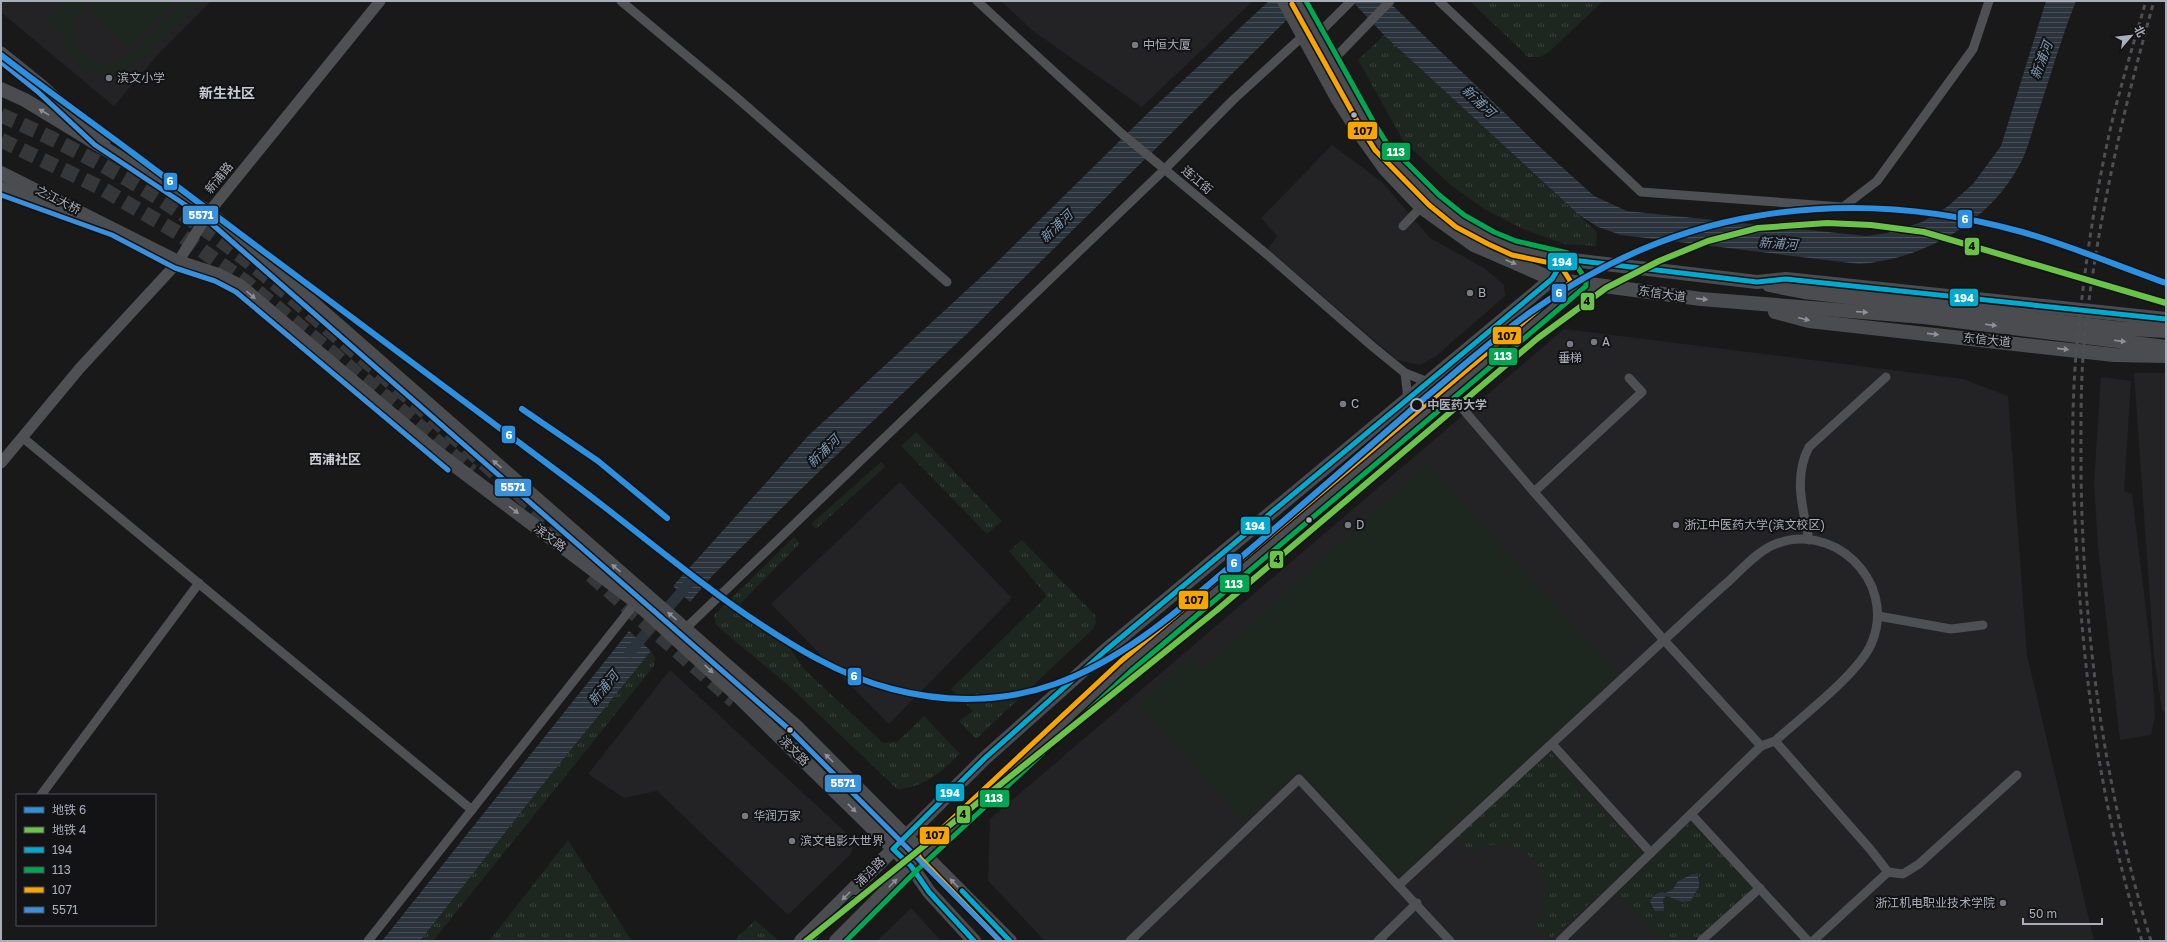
<svg xmlns="http://www.w3.org/2000/svg" width="2167" height="942" font-family="'Golos Text','Noto Sans SC',sans-serif">
  <defs>
    <pattern id="grass-tufts" width="24" height="20" patternUnits="userSpaceOnUse"><rect width="24" height="20" fill="#1e2620"/><path d="M3 7l-1-3M5 7V3M7 7l1-3M15 17l-1-3M17 17v-4M19 17l1-3" fill="none" stroke="#3c433e"/></pattern>
    <pattern id="water-rules" width="6" height="5" patternUnits="userSpaceOnUse"><rect width="6" height="5" fill="#2b333c"/><path d="M0 2.5h6" fill="none" stroke="#474e56"/></pattern>
  </defs>
  <rect width="100%" height="100%" fill="#191919"/>
  <g fill="#232325">
    <path d="M1,1H211L161,51L114,106L1,12Z"/>
    <path d="M1001,1H1253L1142,107L1033,31Z"/>
    <path d="M1332,145L1382,182L1430,238L1484,268L1504,285L1505,296L1435,357L1420,365L1397,360L1268,249L1277,236L1261,218Z"/>
    <path d="M1564,329L1963,379L2008,396L2027,655L2094,941H1045L988,881L990,819Z"/>
    <path d="M2134,373H2166V712L2162,711L2154,656Z"/>
    <path d="M2101,377L2131,381L2124,491L2132,494L2151,652L2155,716L2151,735L2120,740L2098,546L2094,482Z"/>
    <path d="M900,482L1012,598L889,724L771,604Z"/>
    <path d="M670,670L854,840L851,854L788,915L657,791L624,798L588,774Z"/>
    <path d="M911,908L941,941H877Z"/>
  </g>
  <g fill="url(#grass-tufts)" fill-rule="evenodd">
    <path d="M1470,1H1603L1549,52L1540,57H1528Z"/>
    <path d="M1384,35L1597,232L1596,246L1564,244L1523,229L1484,209L1452,186L1404,142L1358,60Z"/>
    <path d="M916,432L1002,521L987,534L901,446Z"/>
    <path d="M881,462L885,467L816,529L811,524Z"/>
    <path d="M794,537L800,543L740,604L781,635L804,669L883,743L897,742L924,716L960,754C941,772 924,788 897,789L788,685L716,625L714,615Z"/>
    <path d="M1022,540L1095,615L1096,623L1093,629L976,739L959,721L973,711L951,689L1047,596L1009,551Z"/>
    <path d="M651,651L655,658L654,666L433,941H420L536,793Z"/>
    <path d="M1549,751L1643,855L1549,940L1534,923C1572,882 1517,820 1471,854L1455,836Z"/>
    <path d="M1693,820L1754,888L1696,941H1660L1614,891ZM1693,874L1700,884L1699,889L1692,899L1671,896L1663,899L1662,903L1660,892L1666,893L1673,889L1678,881Z"/>
    <path d="M568,840L631,940L489,941Z"/>
    <path d="M755,920L779,941H734Z"/>
  </g>
  <g fill="#1e2620">
    <path d="M66,1H90C84,7 78,12 75,20C67,44 90,69 115,62C132,57 169,15 184,1H201C183,18 140,65 120,72C107,77 93,75 82,68C67,59 62,45 61,29L57,32L46,20Z"/>
    <path d="M95,1H178L128,49L88,8Z"/>
    <path d="M1427,464L1620,677L1398,878L1300,770L1243,821L1138,705L1191,657L1202,669Z"/>
  </g>
  <g fill="url(#water-rules)">
    <path d="M1269,1H1306L971,330L831,460L713,575L690,602L673,586L809,435L993,266L1151,110Z"/>
    <path d="M1352,1H1388L1542,149L1594,196L1627,211L1866,236L1888,233L1922,222L1947,207L1973,184L2001,146L2046,1H2076C2061,38 2050,78 2037,116C2033,129 2029,143 2024,156C1995,219 1927,259 1859,264L1621,235L1598,227L1579,215L1384,35Z"/>
    <path d="M629,631L651,651L536,793L420,941H382Z"/>
    <path d="M1693,874L1697,875C1703,890 1696,888 1691,901L1682,902L1667,896L1663,899L1664,911H1655L1650,902C1654,893 1658,892 1666,893L1673,889L1678,881Z"/>
  </g>
  <g fill="none" stroke-linecap="round" stroke-linejoin="round">
    <path stroke="#2b333c" stroke-width="11" d="M630,652L690,582"/>
    <g stroke="#363739" stroke-width="15" stroke-dasharray="15 8" stroke-linecap="butt">
      <path d="M1,115C78,149 152,190 220,240C267,274 310,314 354,351C442,425 528,502 614,579"/>
      <path d="M1,140L101,188L178,233L247,283L388,399L472,472"/>
      <path d="M591,575L734,701"/>
      <path d="M746,695L843,781"/>
    </g>
    <g stroke="#4e5053" stroke-width="9">
      <path d="M621,1L736,97L947,282"/>
      <path d="M977,1L1121,133L1270,257L1372,346L1405,373L1428,382"/>
      <path d="M1439,1L1641,192L1843,207L1877,181L1973,49L1989,1"/>
      <path d="M1317,35L1351,1"/>
      <path d="M1331,62L1390,1"/>
      <path d="M1403,226L1421,207"/>
      <path d="M1405,373L1408,399"/>
      <path d="M1450,394L1534,492L1664,640C1686,620 1707,600 1729,581C1742,569 1755,554 1771,546C1832,518 1897,581 1872,642C1861,672 1800,718 1775,741"/>
      <path d="M22,437L472,810"/>
      <path d="M1534,492L1642,392L1629,378"/>
      <path d="M1809,540C1803,509 1793,477 1809,447L1886,377"/>
      <path d="M1878,616L1951,629L1983,625"/>
      <path d="M686,628L1165,169L1233,100L1303,36"/>
      <path d="M1552,744L1651,853"/>
      <path d="M1761,746L1775,741L1870,849L1888,872L1813,941"/>
      <path d="M41,795L199,583"/>
      <path d="M1691,814L1808,941"/>
      <path d="M1888,872L1903,874L1919,864L2017,775"/>
      <path d="M1399,885L1664,640L1761,746L1560,941"/>
      <path d="M368,941L636,602"/>
      <path d="M1130,941L1299,779L1450,941"/>
      <path d="M1378,941L1417,903"/>
      <path d="M1701,941L1760,888"/>
    </g>
    <path stroke="#4e5053" stroke-width="11" d="M1,463L80,368L178,262L209,212L380,1"/>
    <g stroke="#4c4d51" stroke-width="13">
      <path d="M1,53L42,86L104,143"/>
      <path d="M1,188L67,212"/>
    </g>
    <g stroke="#4a4c4f" stroke-width="14">
      <path d="M1284,1L1337,98L1360,134L1385,169L1421,207L1474,245L1552,279L1701,299L1924,317L2166,347"/>
      <path d="M1298,1L1367,125L1381,146L1434,200L1460,221L1514,248L1564,259L1757,282L1786,279L2166,319"/>
      <path d="M1,89L25,100L209,212L796,726L1010,941"/>
      <path d="M1,173L178,262L218,275L240,286L434,450L636,602L737,695L911,866L929,892L974,941"/>
      <path d="M1769,285L1804,292L2114,328L2166,331"/>
      <path d="M1775,312L1809,321L2114,355L2166,356"/>
      <path d="M801,941L985,758L1106,650L1552,279L1564,259"/>
      <path d="M836,941L911,866L1125,667L1580,283"/>
    </g>
    <g stroke="#4e4f52" stroke-width="3" stroke-dasharray="5 4" stroke-linecap="butt">
      <path d="M2142,941C2103,816 2084,685 2077,554C2072,478 2070,401 2079,324C2086,258 2096,191 2111,126C2121,84 2134,42 2146,1"/>
      <path d="M2151,941C2104,789 2083,632 2081,473C2081,424 2080,374 2086,324C2099,214 2124,107 2154,1"/>
    </g>
    <defs>
      <g id="bus-1">
        <path d="M962,891L1010,941"/>
        <path d="M974,941L929,892L911,866L893,849L985,758L1106,650L1552,279L1564,259L1757,282L1786,279L2166,319"/>
      </g>
      <g id="bus-2">
        <path d="M811,941L854,899"/>
        <path d="M846,941L916,871L1130,672L1586,286V280L1568,253L1516,241L1494,232L1464,215L1439,195L1386,142L1373,121L1306,1"/>
      </g>
      <path id="bus-3" d="M1000,941L920,858L918,854L920,849L1120,662L1571,282L1560,265L1512,255L1488,244L1456,227L1429,205L1375,150L1361,128L1292,4"/>
      <g id="bus-4">
        <path d="M1,62L37,91L95,145L205,218L791,731L1000,941"/>
        <path d="M1,195L112,235L175,268L215,281L236,292L448,470"/>
      </g>
    </defs>
    <use href="#bus-1" stroke="#131315" stroke-width="8"/>
    <use href="#bus-2" stroke="#131315" stroke-width="8"/>
    <use href="#bus-3" stroke="#131315" stroke-width="8"/>
    <use href="#bus-4" stroke="#131315" stroke-width="8"/>
    <use href="#bus-1" stroke="#00a9ce" stroke-width="5"/>
    <use href="#bus-2" stroke="#00a651" stroke-width="5"/>
    <use href="#bus-3" stroke="#f7a600" stroke-width="5"/>
    <use href="#bus-4" stroke="#3a90db" stroke-width="5"/>
    <defs>
      <g id="metro-1">
        <path d="M1,55C45,89 90,121 134,154C280,264 426,373 573,483C631,526 685,573 745,614C791,645 838,675 892,689C945,703 1002,703 1055,684C1123,660 1179,610 1233,564C1298,509 1362,453 1426,397C1462,367 1497,335 1535,309C1601,263 1677,229 1757,216C1845,201 1936,208 2022,232C2071,246 2118,266 2166,283"/>
        <path d="M522,409L598,461L667,518"/>
      </g>
      <path id="metro-2" d="M806,941L1217,610L1538,338L1606,288L1659,261L1708,241L1758,228L1827,223L1871,225L1924,232L2166,303"/>
    </defs>
    <use href="#metro-1" stroke="#131315" stroke-width="9"/>
    <use href="#metro-2" stroke="#131315" stroke-width="9"/>
    <use href="#metro-1" stroke="#2d8fdf" stroke-width="6"/>
    <use href="#metro-2" stroke="#6bc349" stroke-width="6"/>
  </g>
  <defs><path id="oneway-solid" d="M-6-.8H1V-3.2L6.5 0L1 3.2V.8H-6Z"/></defs>
  <g fill="#8c919b">
    <use href="#oneway-solid" transform="translate(44 112) rotate(-149)"/>
    <use href="#oneway-solid" transform="translate(1511 262) rotate(23)"/>
    <use href="#oneway-solid" transform="translate(251 295) rotate(40)"/>
    <use href="#oneway-solid" transform="translate(1702 299) rotate(6)"/>
    <use href="#oneway-solid" transform="translate(1862 312) rotate(4)"/>
    <use href="#oneway-solid" transform="translate(1804 319) rotate(14)"/>
    <use href="#oneway-solid" transform="translate(1991 325) rotate(7)"/>
    <use href="#oneway-solid" transform="translate(1933 334) rotate(6)"/>
    <use href="#oneway-solid" transform="translate(2120 341) rotate(7)"/>
    <use href="#oneway-solid" transform="translate(2063 349) rotate(6)"/>
    <use href="#oneway-solid" transform="translate(497 464) rotate(-139)"/>
    <use href="#oneway-solid" transform="translate(514 510) rotate(37)"/>
    <use href="#oneway-solid" transform="translate(616 568) rotate(-139)"/>
    <use href="#oneway-solid" transform="translate(672 616) rotate(-139)"/>
    <use href="#oneway-solid" transform="translate(709 669) rotate(43)"/>
    <use href="#oneway-solid" transform="translate(829 758) rotate(-135)"/>
    <use href="#oneway-solid" transform="translate(852 808) rotate(45)"/>
    <use href="#oneway-solid" transform="translate(893 883) rotate(-45)"/>
    <use href="#oneway-solid" transform="translate(954 883) rotate(-134)"/>
    <use href="#oneway-solid" transform="translate(846 896) rotate(135)"/>
  </g>
  <g fill="#777a82" stroke="#131315" stroke-width="1.5">
    <circle cx="1135" cy="45" r="4"/>
    <circle cx="109" cy="78" r="4"/>
    <circle cx="1470" cy="293" r="4"/>
    <circle cx="1594" cy="342" r="4"/>
    <circle cx="1570" cy="344" r="4"/>
    <circle cx="1343" cy="404" r="4"/>
    <circle cx="1348" cy="525" r="4"/>
    <circle cx="1676" cy="525" r="4"/>
    <circle cx="745" cy="816" r="4"/>
    <circle cx="792" cy="841" r="4"/>
    <circle cx="2003" cy="903" r="4"/>
  </g>
  <g fill="#a9aebb" stroke="#131315" stroke-width="1.5">
    <circle cx="1354" cy="115" r="3.5"/>
    <circle cx="1309" cy="520" r="3.5"/>
    <circle cx="790" cy="730" r="3.5"/>
  </g>
  <circle fill="#131315" stroke="#a9aebb" stroke-width="2" cx="1417" cy="405" r="6"/>
  <g text-anchor="middle" stroke-width="4" stroke-linejoin="round" paint-order="stroke">
    <g font-size="12" fill="#a9aebb" stroke="#131315" text-anchor="start">
      <text x="1143" y="49">中恒大厦</text>
      <text x="117" y="82">滨文小学</text>
      <text x="1478" y="297">B</text>
      <text x="1602" y="346">A</text>
      <text x="1570" y="362" text-anchor="middle">垂梯</text>
      <text x="1351" y="408">C</text>
      <text x="1356" y="529">D</text>
      <text x="1684" y="529">浙江中医药大学(滨文校区)</text>
      <text x="753" y="820">华润万家</text>
      <text x="800" y="845">滨文电影大世界</text>
      <text x="1995" y="907" text-anchor="end">浙江机电职业技术学院</text>
    </g>
    <g font-size="12" fill="#a9aebb" stroke="#131315">
      <text transform="translate(219 178) rotate(-51)" y="4">新浦路</text>
      <text transform="translate(1197 180) rotate(40)" y="4">连江街</text>
      <text transform="translate(58 200) rotate(27)" y="4">之江大桥</text>
      <text transform="translate(1662 294) rotate(8)" y="4">东信大道</text>
      <text transform="translate(1987 340) rotate(6)" y="4">东信大道</text>
      <text transform="translate(550 538) rotate(37)" y="4">滨文路</text>
      <text transform="translate(794 751) rotate(45)" y="4">滨文路</text>
      <text transform="translate(870 872) rotate(-45)" y="4">浦沿路</text>
    </g>
    <g font-size="12" font-weight="bold" fill="#a9aebb" stroke="#131315" text-anchor="start">
      <text x="1427" y="409">中医药大学</text>
    </g>
    <g font-size="13" font-style="italic" fill="#7f9ab7" stroke="#131315">
      <text transform="translate(2041 60) rotate(-69)" y="5">新浦河</text>
      <text transform="translate(1479 101) rotate(43)" y="5">新浦河</text>
      <text transform="translate(1056 226) rotate(-44)" y="5">新浦河</text>
      <text transform="translate(1778 243) rotate(4)" y="5">新浦河</text>
      <text transform="translate(823 451) rotate(-45)" y="5">新浦河</text>
      <text transform="translate(603 688) rotate(-51)" y="5">新浦河</text>
    </g>
    <g font-size="13" font-weight="bold" fill="#cacdd6" stroke="#131315">
      <text x="335" y="464">西浦社区</text>
    </g>
    <g font-size="14" font-weight="bold" fill="#cacdd6" stroke="#131315">
      <text x="227" y="98">新生社区</text>
    </g>
  </g>
  <g stroke="#131315" stroke-width="1.5">
    <rect x="1347" y="121" width="31" height="19" rx="4" fill="#f7a600"/>
    <rect x="1381" y="142" width="30" height="19" rx="4" fill="#00a651"/>
    <rect x="163" y="172" width="15" height="19" rx="4" fill="#2d8fdf"/>
    <rect x="182" y="205" width="37" height="20" rx="4" fill="#3a90db"/>
    <rect x="1957" y="209" width="16" height="20" rx="4" fill="#2d8fdf"/>
    <rect x="1964" y="237" width="16" height="19" rx="4" fill="#6bc349"/>
    <rect x="1547" y="252" width="31" height="19" rx="4" fill="#00a9ce"/>
    <rect x="1551" y="283" width="16" height="20" rx="4" fill="#2d8fdf"/>
    <rect x="1949" y="288" width="30" height="19" rx="4" fill="#00a9ce"/>
    <rect x="1580" y="292" width="15" height="19" rx="4" fill="#6bc349"/>
    <rect x="1492" y="326" width="30" height="19" rx="4" fill="#f7a600"/>
    <rect x="1488" y="347" width="30" height="19" rx="4" fill="#00a651"/>
    <rect x="501" y="425" width="15" height="19" rx="4" fill="#2d8fdf"/>
    <rect x="494" y="478" width="38" height="19" rx="4" fill="#3a90db"/>
    <rect x="1240" y="516" width="31" height="19" rx="4" fill="#00a9ce"/>
    <rect x="1269" y="550" width="15" height="19" rx="4" fill="#6bc349"/>
    <rect x="1226" y="553" width="16" height="20" rx="4" fill="#2d8fdf"/>
    <rect x="1219" y="574" width="31" height="19" rx="4" fill="#00a651"/>
    <rect x="1178" y="590" width="31" height="20" rx="4" fill="#f7a600"/>
    <rect x="847" y="667" width="15" height="19" rx="4" fill="#2d8fdf"/>
    <rect x="824" y="774" width="38" height="19" rx="4" fill="#3a90db"/>
    <rect x="935" y="783" width="30" height="19" rx="4" fill="#00a9ce"/>
    <rect x="979" y="789" width="31" height="19" rx="4" fill="#00a651"/>
    <rect x="956" y="805" width="15" height="19" rx="4" fill="#6bc349"/>
    <rect x="919" y="826" width="31" height="19" rx="4" fill="#f7a600"/>
  </g>
  <g font-size="11" text-anchor="middle" font-weight="bold" fill="#fff">
    <text x="1396" y="156">113</text>
    <text x="170" y="185">6</text>
    <text x="201" y="219">5571</text>
    <text x="1965" y="223">6</text>
    <text x="1562" y="266">194</text>
    <text x="1559" y="297">6</text>
    <text x="1964" y="302">194</text>
    <text x="1503" y="360">113</text>
    <text x="509" y="439">6</text>
    <text x="513" y="491">5571</text>
    <text x="1255" y="530">194</text>
    <text x="1234" y="567">6</text>
    <text x="1234" y="588">113</text>
    <text x="854" y="680">6</text>
    <text x="843" y="787">5571</text>
    <text x="950" y="797">194</text>
    <text x="994" y="802">113</text>
  </g>
  <g font-size="11" text-anchor="middle" font-weight="bold" fill="#111">
    <text x="1363" y="135">107</text>
    <text x="1972" y="250">4</text>
    <text x="1587" y="305">4</text>
    <text x="1507" y="340">107</text>
    <text x="1277" y="563">4</text>
    <text x="1194" y="604">107</text>
    <text x="963" y="818">4</text>
    <text x="935" y="839">107</text>
  </g>
  <rect width="2167" height="942" fill="none" stroke="#a9aebb" stroke-width="4"/>
  <rect x="16" y="794" width="140" height="132" fill="#131315" stroke="#4f5157"/>
  <rect x="24" y="807" width="20" height="6" fill="#2d8fdf" stroke="#4f5157"/>
  <text x="52" y="814" font-size="12" fill="#a9aebb">地铁 6</text>
  <rect x="24" y="827" width="20" height="6" fill="#6bc349" stroke="#4f5157"/>
  <text x="52" y="834" font-size="12" fill="#a9aebb">地铁 4</text>
  <rect x="24" y="847" width="20" height="6" fill="#00a9ce" stroke="#4f5157"/>
  <text x="52" y="854" font-size="12" fill="#a9aebb">194</text>
  <rect x="24" y="867" width="20" height="6" fill="#00a651" stroke="#4f5157"/>
  <text x="52" y="874" font-size="12" fill="#a9aebb">113</text>
  <rect x="24" y="887" width="20" height="6" fill="#f7a600" stroke="#4f5157"/>
  <text x="52" y="894" font-size="12" fill="#a9aebb">107</text>
  <rect x="24" y="907" width="20" height="6" fill="#3a90db" stroke="#4f5157"/>
  <text x="52" y="914" font-size="12" fill="#a9aebb">5571</text>
  <g transform="translate(2131 36) rotate(62)" stroke="#131315" stroke-width="3" paint-order="stroke">
  <path d="M0-3L7 15L0 10L-7 15Z" fill="#a9aebb"/>
  <text y="-6" font-size="11" font-weight="bold" text-anchor="middle" fill="#a9aebb">北</text>
  </g>
  <path d="M2023 918v6h79v-6" fill="none" stroke="#a9aebb" stroke-width="2"/>
  <text x="2029" y="918" font-size="12" fill="#a9aebb" stroke="#131315" stroke-width="3" paint-order="stroke">50 m</text>
</svg>
